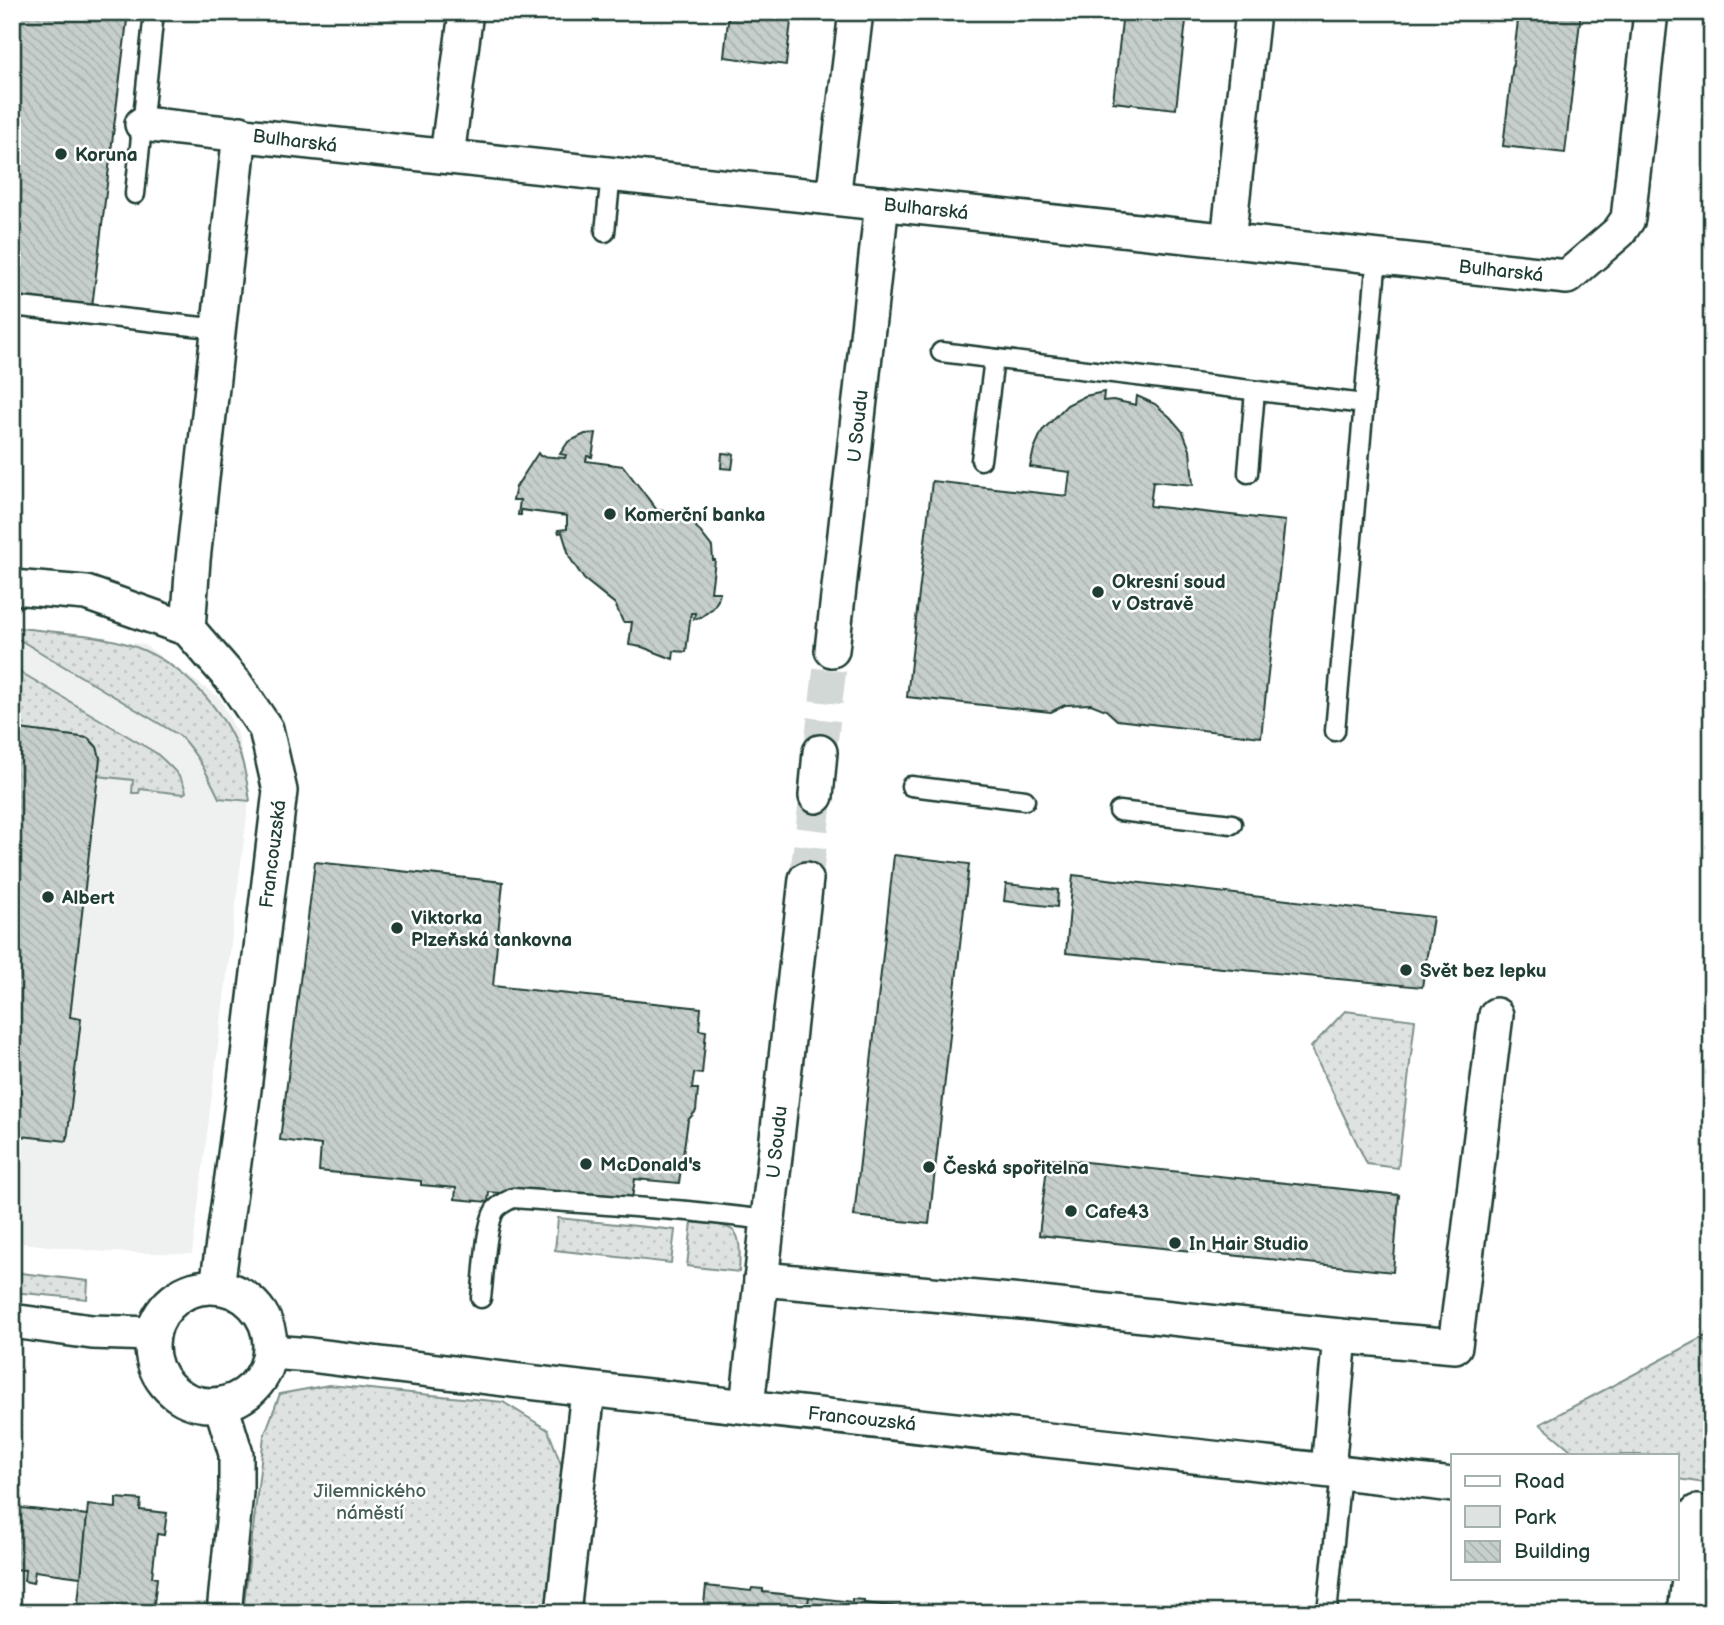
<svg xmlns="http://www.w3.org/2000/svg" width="1724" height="1625" font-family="'Balsamiq Sans',sans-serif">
  <defs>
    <pattern id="green-dots" width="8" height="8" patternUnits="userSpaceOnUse" patternTransform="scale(1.75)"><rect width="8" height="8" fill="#dee3e2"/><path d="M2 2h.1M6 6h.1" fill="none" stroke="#bec4c2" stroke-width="1.8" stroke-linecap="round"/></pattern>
    <pattern id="building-back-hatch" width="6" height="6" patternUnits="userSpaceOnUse" patternTransform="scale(1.75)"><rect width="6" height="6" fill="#c7cfcc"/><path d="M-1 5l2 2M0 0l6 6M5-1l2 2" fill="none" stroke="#aab3b0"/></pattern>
  </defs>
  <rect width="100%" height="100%" fill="#fff"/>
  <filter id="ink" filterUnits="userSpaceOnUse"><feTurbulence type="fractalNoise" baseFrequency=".0143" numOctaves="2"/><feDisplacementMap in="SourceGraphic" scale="14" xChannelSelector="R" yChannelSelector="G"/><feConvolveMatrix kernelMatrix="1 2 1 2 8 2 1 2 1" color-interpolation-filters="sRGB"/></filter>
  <g filter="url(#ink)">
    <path fill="#eef1f0" d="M12,631L143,644L220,698L238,735L250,792L192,1254L105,1252L12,1242Z"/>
    <g fill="url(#green-dots)" stroke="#7e908b" stroke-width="2">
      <path d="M12,627C49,632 88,633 124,643C175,658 218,700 238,749C245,765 247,783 250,801L219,798C207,773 199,757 180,736L15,637L12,635Z"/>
      <path d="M12,667L156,753C168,764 183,776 186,792L183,794L140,789L139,793H132L133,780L98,776C100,761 103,748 88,738L12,728Z"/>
      <path d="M1345,1011L1415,1020L1398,1168L1367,1164L1311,1047Z"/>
      <path d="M558,1218L675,1230L671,1263L555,1250Z"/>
      <path d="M692,1222C737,1227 742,1224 739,1272L687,1266Z"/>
      <path d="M12,1272L88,1281L87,1299L12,1292Z"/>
      <path d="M1712,1333V1484L1677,1479V1455H1577L1540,1424Z"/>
      <path d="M329,1385L503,1402L548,1430L562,1467L545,1613H243L264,1436L280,1394Z"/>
    </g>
    <g fill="url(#building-back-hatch)" stroke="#1f3d34" stroke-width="2">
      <path d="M12,12H128L92,307L12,296Z"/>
      <path d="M334,12H396V19Z"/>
      <path d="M729,12H792L786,65L724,57Z"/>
      <path d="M1123,12H1187L1176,109L1113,102Z"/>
      <path d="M1519,12H1581L1565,153L1503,146Z"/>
      <path d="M1104,392L1103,401L1113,400L1136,405L1137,396L1155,404L1170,417L1183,432L1190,450L1193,485L1153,481L1150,506L1285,521L1261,737L1117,720L1106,710L1091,704L1065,705L1051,712L907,697L932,481L1067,496L1070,472L1030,467L1034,449L1042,431L1067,405L1085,396Z"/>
      <path d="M596,433L592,457L587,456L586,461L623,466L657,510L686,514L712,547L713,560H715L711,592H720L718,600L713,608L701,617L694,619L695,613H691L686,652L674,651L673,659L642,647L629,645L632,622H623L615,604L584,579L570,558L562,532L559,533L558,530L567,529V516L521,510V515H518L520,500H513L516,487L538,453L540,456L565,458L566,455L560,454L568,442L585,434Z"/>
      <path d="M722,453L734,454L732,469L721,468Z"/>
      <path d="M12,728L88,738L97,747L100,758L70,1017L81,1019L67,1141L12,1135Z"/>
      <path d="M894,855L969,864L929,1224L854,1216Z"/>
      <path d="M315,862L503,882L493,986L701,1008L699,1030L706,1031L702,1074L694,1073L692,1089H698L696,1111L688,1120L679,1183L635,1179L631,1205L489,1192L488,1202L455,1199L456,1188L421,1185V1181L319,1171L321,1145L280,1140Z"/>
      <path d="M1073,875L1433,917L1422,987L1066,953Z"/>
      <path d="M1006,884L1058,890L1057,907L1004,901Z"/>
      <path d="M1048,1158L1399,1195L1393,1272L1039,1235Z"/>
      <path d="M116,1498L141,1500L140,1510L167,1513L164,1535L157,1534L152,1577L157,1578L153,1612L77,1613L88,1505L116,1508Z"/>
      <path d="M12,1507L87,1515L81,1577L35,1571L33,1583L24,1581L25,1570L12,1569Z"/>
      <path d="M706,1586L751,1591L752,1588L763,1589V1592L809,1597L807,1613H703Z"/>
      <path d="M809,1597L852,1602V1599L864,1600V1603L910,1608L909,1613H807Z"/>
    </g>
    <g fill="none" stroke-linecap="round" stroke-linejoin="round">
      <g stroke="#d2d8d6" stroke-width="33" stroke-dasharray="33 17" stroke-linecap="butt">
        <path d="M820,752L832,650"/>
        <path d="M806,879L816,796"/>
      </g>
      <defs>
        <g id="lane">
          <path d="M135,194L154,12"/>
          <path d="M605,232L611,174"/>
          <path d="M12,306L220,329"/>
          <path d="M941,352L1364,404"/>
          <path d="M981,460L994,359"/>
          <path d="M1248,473L1255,391"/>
          <path d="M1335,731L1377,256"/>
          <path d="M911,786L1025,800"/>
          <path d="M1119,811L1232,824"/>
          <path d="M481,1298C484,1278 485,1226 495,1210C500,1204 507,1201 513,1198L688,1211L768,1220"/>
          <path d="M1327,1613L1341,1472"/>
        </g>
        <g id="street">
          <path d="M142,124L1567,277L1619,232L1628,219L1651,12"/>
          <path d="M447,156L466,12"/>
          <path d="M833,198L856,12"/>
          <path d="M1228,241L1253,12"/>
          <path d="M12,587L86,593L188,629L235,683L266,729L280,791L244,1089L217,1287"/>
          <path d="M188,629L193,560L240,133"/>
          <path d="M832,650L882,203"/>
          <path d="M816,796L820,752"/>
          <path d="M761,1279L1022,1302L1340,1336"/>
          <circle cx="211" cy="1346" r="59"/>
          <path d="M12,1321L92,1332L153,1334"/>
          <path d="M271,1352L310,1355C691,1404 1072,1441 1453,1485"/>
          <path d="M221,1405L236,1454V1492L224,1613"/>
          <path d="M747,1406L806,879"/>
          <path d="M1328,1470L1340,1336L1455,1346L1496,1015"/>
          <path d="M563,1613L588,1391"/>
          <path d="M1685,1613L1697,1512"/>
        </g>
      </defs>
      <use href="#lane" stroke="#1f3d34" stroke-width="23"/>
      <use href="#street" stroke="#1f3d34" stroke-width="38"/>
      <use href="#lane" stroke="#fff" stroke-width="18"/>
      <use href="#street" stroke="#fff" stroke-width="33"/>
    </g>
  </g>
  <g fill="#1f3d34" stroke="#fff" stroke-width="2.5">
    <circle cx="61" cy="154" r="7"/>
    <circle cx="610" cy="514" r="7"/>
    <circle cx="1098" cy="592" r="7"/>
    <circle cx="48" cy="897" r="7"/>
    <circle cx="397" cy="928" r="7"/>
    <circle cx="1406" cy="970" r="7"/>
    <circle cx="586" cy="1164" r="7"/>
    <circle cx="929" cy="1167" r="7"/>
    <circle cx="1071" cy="1211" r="7"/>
    <circle cx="1175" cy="1243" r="7"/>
  </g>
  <g text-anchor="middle" stroke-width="5" stroke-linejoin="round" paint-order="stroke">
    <g font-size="19" fill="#1f3d34" stroke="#fff">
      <text transform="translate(295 140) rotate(7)" y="7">Bulharská</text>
      <text transform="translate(926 208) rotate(6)" y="7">Bulharská</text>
      <text transform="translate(1501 270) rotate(6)" y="7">Bulharská</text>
      <text transform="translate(857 426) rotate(-84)" y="7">U Soudu</text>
      <text transform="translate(272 854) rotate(-83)" y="7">Francouzská</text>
      <text transform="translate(776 1142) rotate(-84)" y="7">U Soudu</text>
      <text transform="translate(862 1418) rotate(6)" y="7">Francouzská</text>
    </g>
    <g font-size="19" font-weight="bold" fill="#1f3d34" stroke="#fff" text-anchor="start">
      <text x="75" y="161">Koruna</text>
      <text x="624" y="521">Komerční banka</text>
      <text x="1112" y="588">Okresní soud<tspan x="1112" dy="22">v Ostravě</tspan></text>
      <text x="62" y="904">Albert</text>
      <text x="411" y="924">Viktorka<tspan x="411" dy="22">Plzeňská tankovna</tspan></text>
      <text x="1420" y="977">Svět bez lepku</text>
      <text x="600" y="1171">McDonald's</text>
      <text x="943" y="1174">Česká spořitelna</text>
      <text x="1085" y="1218">Cafe43</text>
      <text x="1189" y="1250">In Hair Studio</text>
    </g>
    <g font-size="19" fill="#455e57" stroke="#fff">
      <text x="370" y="1497">Jilemnického<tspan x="370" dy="22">náměstí</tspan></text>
    </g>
  </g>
  <rect width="1724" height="1625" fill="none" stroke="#fff" stroke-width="42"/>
  <rect x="21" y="21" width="1682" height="1583" fill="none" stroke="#1f3d34" stroke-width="2.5" filter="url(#ink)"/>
  <rect x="1451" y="1454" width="228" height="126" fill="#ffffff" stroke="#a5b1ae" stroke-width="2"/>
  <rect x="1465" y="1476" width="35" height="10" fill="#ffffff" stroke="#a5b1ae" stroke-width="2"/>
  <text x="1514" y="1488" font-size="21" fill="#1f3d34">Road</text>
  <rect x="1465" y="1506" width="35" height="21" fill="#dee3e2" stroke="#a5b1ae" stroke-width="2"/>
  <text x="1514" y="1524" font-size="21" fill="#1f3d34">Park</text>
  <rect x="1465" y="1541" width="35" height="21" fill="url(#building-back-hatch)" stroke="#a5b1ae" stroke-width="2"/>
  <text x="1514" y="1558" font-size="21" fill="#1f3d34">Building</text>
</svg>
